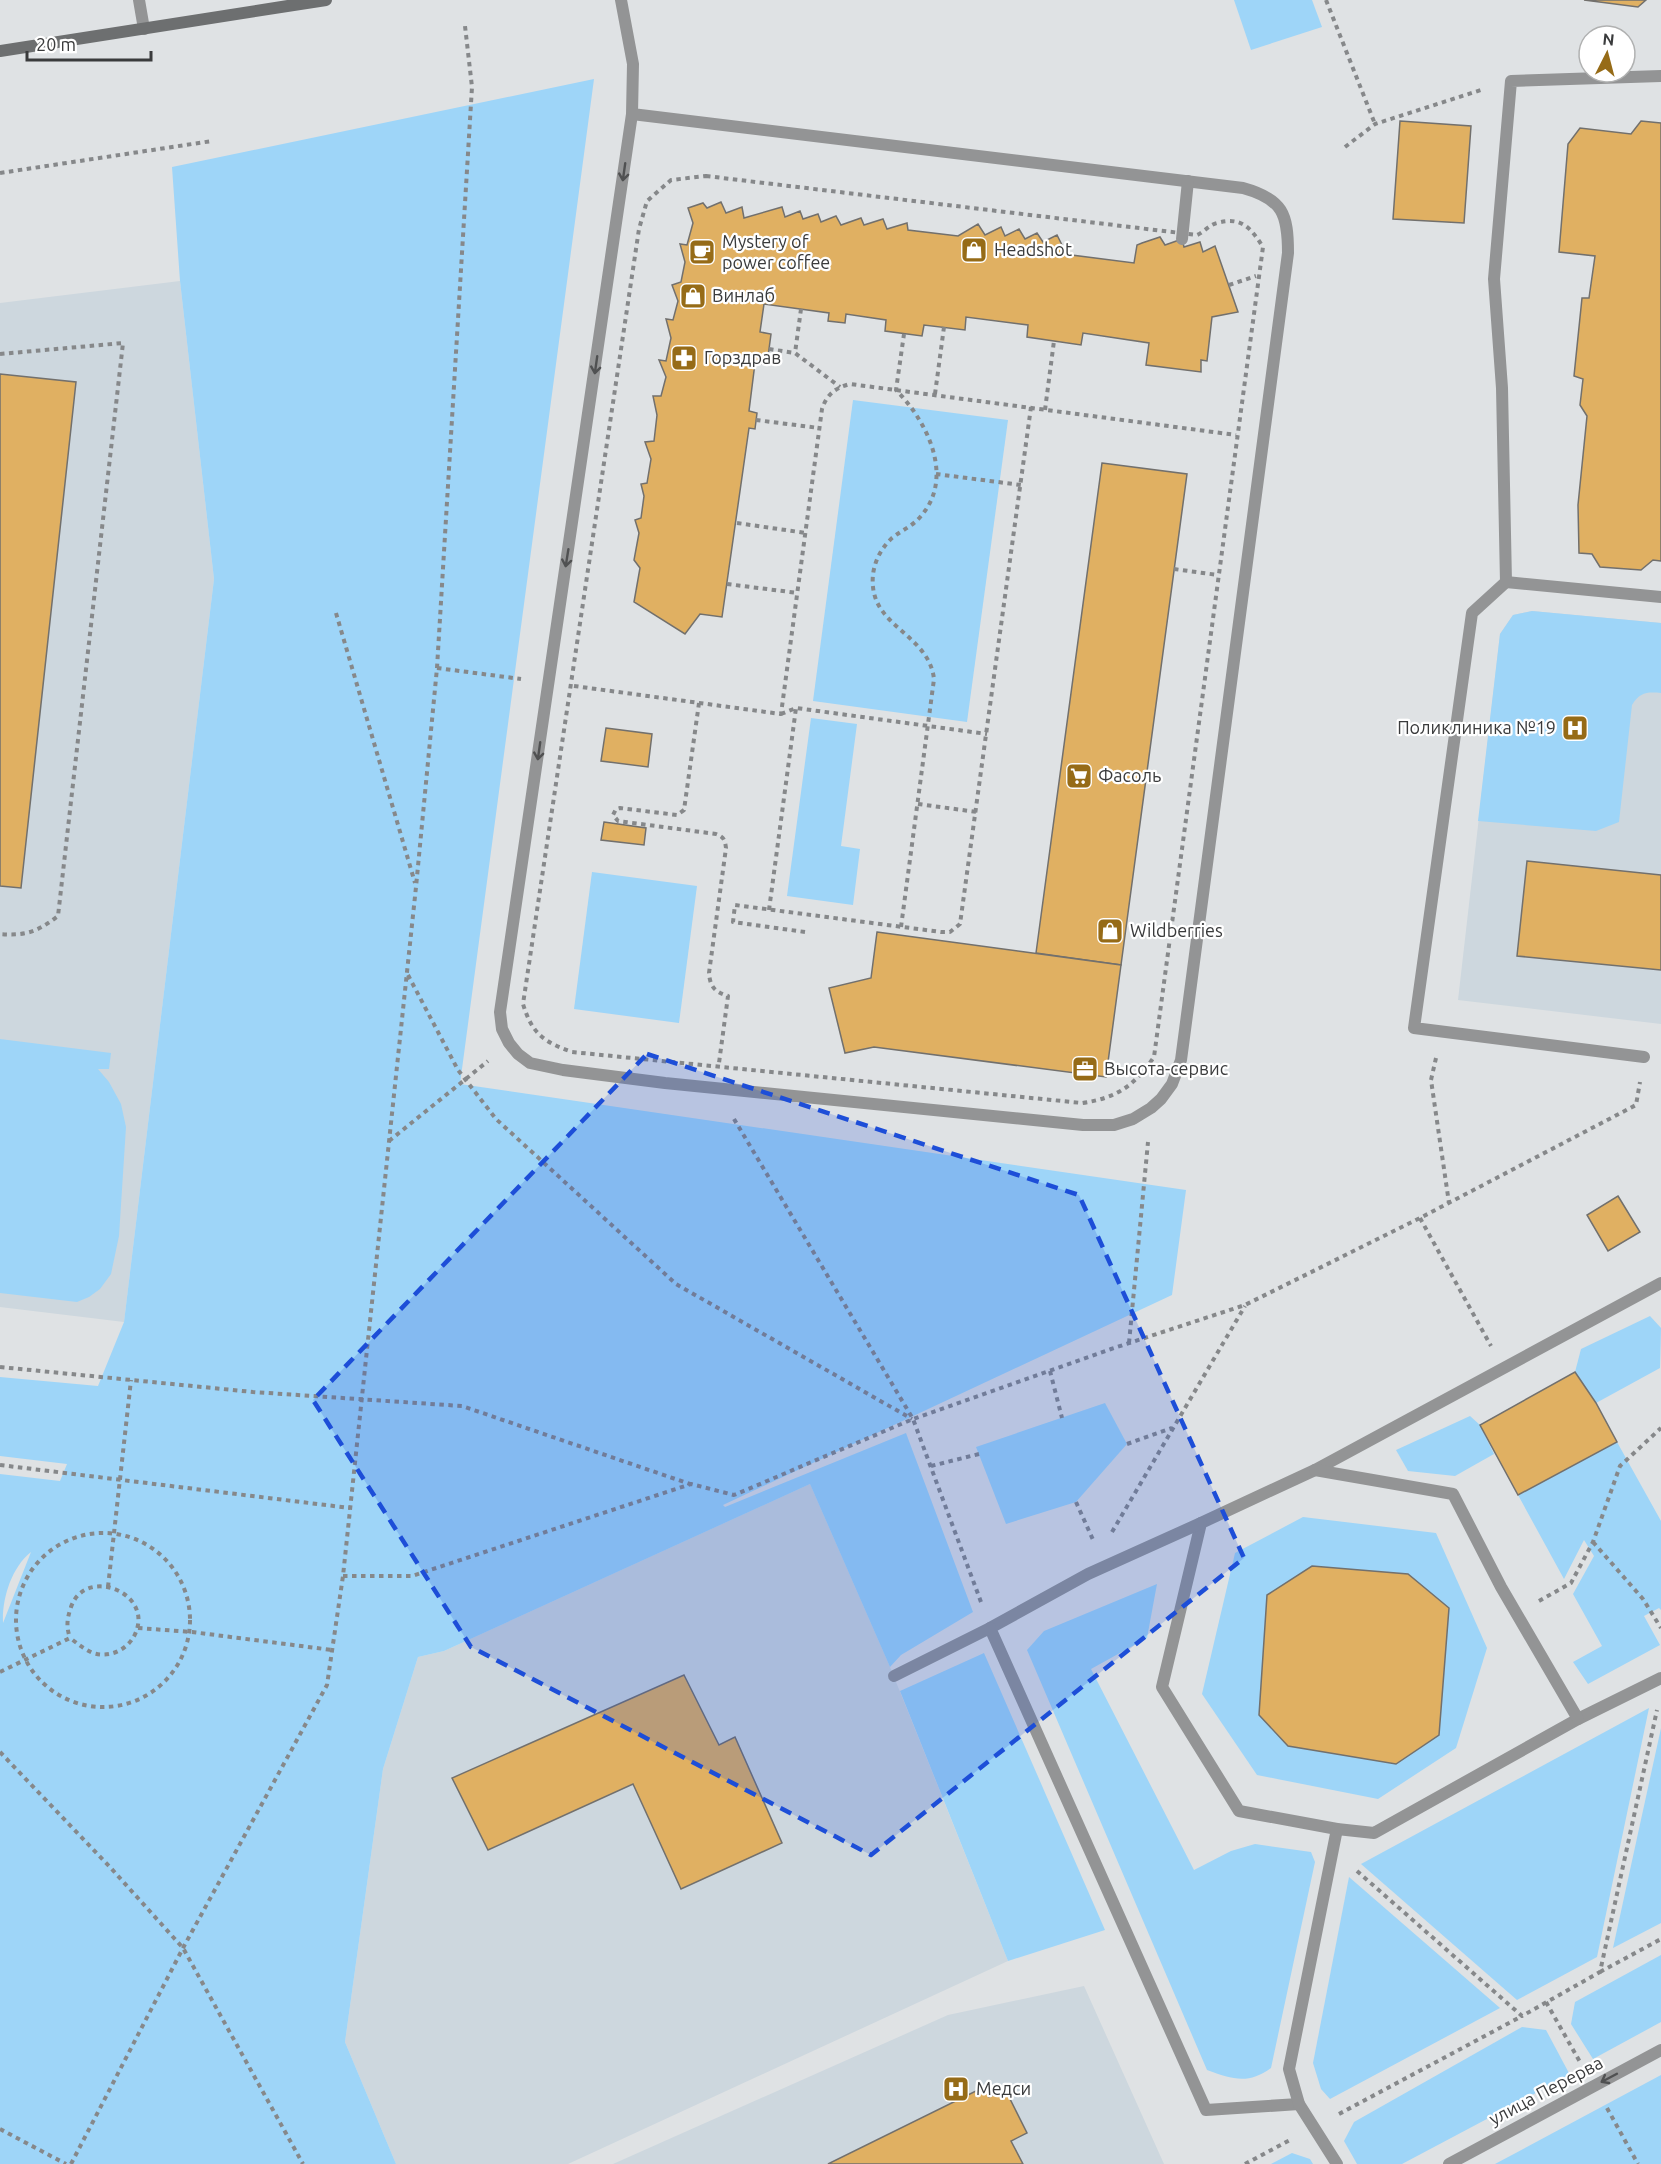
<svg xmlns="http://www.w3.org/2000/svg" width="1661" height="2164" font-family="Ubuntu,sans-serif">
  <rect width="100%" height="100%" fill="#dfe2e4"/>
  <g fill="#cdd7de">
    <path d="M180,281L214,579L124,1322L0,1307V303Z"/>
    <path d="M1532,611L1661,623V1024L1458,1000L1500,634L1513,615Z"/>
    <path d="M810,1484L890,1667L1008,1961L568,2164H396L345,2042L383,1769L418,1657L444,1651Z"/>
    <path d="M1084,1986L1164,2164H613L948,2015Z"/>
  </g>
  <g fill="#9ed5f8" fill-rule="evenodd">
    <path d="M1234,0H1312L1322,27L1251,50Z"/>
    <path d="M594,79L460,1084L1186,1190L1172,1295L723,1505L725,1507L906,1433L973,1612L901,1655L890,1667L810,1484L444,1651L418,1657L383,1769L345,2042L396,2164H0V1474L60,1481L67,1464L0,1456V1377L98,1386L124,1322L214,579L180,281L172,167ZM31,1552L3,1623C2,1599 11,1568 31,1552Z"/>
    <path d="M853,400L1008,420L967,722L813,701Z"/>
    <path d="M1532,611L1661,623V693C1647,692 1640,692 1632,705L1619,822L1596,831L1478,821L1500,634L1513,615Z"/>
    <path d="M811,718L857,724L841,846L860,849L853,905L787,896Z"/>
    <path d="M592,872L697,886L679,1023L574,1009Z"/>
    <path d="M0,1039L111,1053L109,1069H98L109,1082L121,1104L126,1127L119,1236L111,1274L100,1289L89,1297L77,1302L0,1293Z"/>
    <path d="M1650,1316L1661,1328L1660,1368L1596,1403L1575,1372L1581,1349Z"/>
    <path d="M1105,1403L1127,1444L1076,1502L1006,1524L976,1447Z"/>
    <path d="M1470,1416L1480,1425L1494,1454L1455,1476L1408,1471L1396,1450Z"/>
    <path d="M1617,1442L1661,1521V1610L1659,1608L1644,1616L1660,1645L1588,1684L1573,1662L1602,1646L1573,1594L1594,1556L1584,1540L1564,1579L1518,1495Z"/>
    <path d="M1303,1517L1436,1533L1487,1648L1456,1748L1378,1799L1257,1775L1202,1694L1235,1553Z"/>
    <path d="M1157,1584L1147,1638L1091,1669L1194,1870L1231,1851L1255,1844L1311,1852L1315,1862L1271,2068C1248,2085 1232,2079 1207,2070L1027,1650L1044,1631Z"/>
    <path d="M984,1653L1105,1930L1008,1961L900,1691Z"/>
    <path d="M1649,1708L1597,1957L1517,2000L1361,1864Z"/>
    <path d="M1661,1728V1923L1613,1948Z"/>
    <path d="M1349,1877L1500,2008L1330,2099L1321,2089L1313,2063Z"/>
    <path d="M1661,1955V2022L1593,2059L1571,2024L1575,2002Z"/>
    <path d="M1522,2027L1546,2030L1570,2075L1402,2164H1357L1344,2141L1354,2122Z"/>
    <path d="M1661,2075V2164H1495Z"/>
    <path d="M1292,2153L1310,2159L1313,2164H1271Z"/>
  </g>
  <g fill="#e0b062" stroke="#72706d" stroke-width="1.5">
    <path d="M1584,0H1646L1638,7Z"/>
    <path d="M1400,121L1471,126L1464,223L1393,219Z"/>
    <path d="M1641,121L1661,123V561L1653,560L1641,570L1600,567L1592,554L1579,553L1578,505L1587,416L1580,405L1583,379L1574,376L1582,298H1589L1595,256L1559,252L1568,144L1580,128L1631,134Z"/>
    <path d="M721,202L726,213L742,207L744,218L782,207L785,217L800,211L803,219L818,214L821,222L836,216L841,225L861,218L864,225L883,219L887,229L907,223L908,230L958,236L978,224L985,235L1001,227L1005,236L1019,229L1025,239L1037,233L1043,242L1057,235L1063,247L1064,254L1134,263L1137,245L1142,243L1160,237L1165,245L1182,239L1184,247L1200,242L1203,252L1215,246L1238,312L1212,317L1207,361L1201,360V372L1146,365L1149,343L1083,333L1081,345L1027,337L1028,325L966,317L965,330L924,325L922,336L885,331L886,320L846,314L845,323L828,321L829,313L764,304L760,332L771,334L767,364L755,363L749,411L757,413L755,429L749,428L722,617L700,614L685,634L634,602L640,568L634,560L639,533L635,520L641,518L644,496L641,484L647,483L651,459L645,442L654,441L657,415L653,396H661L666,377L659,360L666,361L671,338L666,319L673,320L678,301L672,285L681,282L685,262L680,244L687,245L693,223L688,208L703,203L707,208Z"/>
    <path d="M0,374L76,382L21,888L0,886Z"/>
    <path d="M1102,463L1187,474L1121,965L1036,953Z"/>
    <path d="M606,728L652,734L648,767L601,761Z"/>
    <path d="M604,822L646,828L644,845L601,840Z"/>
    <path d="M1527,861L1661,875V970L1517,956Z"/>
    <path d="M877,932L1121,965L1106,1077L874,1047L845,1053L829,988L871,978Z"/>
    <path d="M1618,1196L1640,1232L1608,1251L1587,1215Z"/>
    <path d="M1575,1372L1596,1403L1617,1442L1518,1495L1480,1425Z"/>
    <path d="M1312,1566L1408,1574L1449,1608L1439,1735L1396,1764L1288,1746L1259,1715L1267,1595Z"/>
    <path d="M684,1675L719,1745L735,1737L782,1843L681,1889L633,1784L488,1850L452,1778Z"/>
    <path d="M984,2087L989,2097L1005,2089L1027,2133L1011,2141L1023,2164H828Z"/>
  </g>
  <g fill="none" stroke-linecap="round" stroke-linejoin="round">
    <g stroke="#86888a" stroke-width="4" stroke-dasharray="4.5 4.5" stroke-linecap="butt">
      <path d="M1326,0L1375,124"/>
      <path d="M1345,147L1375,124L1484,89"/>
      <path d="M0,173L212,141"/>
      <path d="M706,176L1197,235C1204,232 1209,225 1217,223C1241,216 1251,228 1263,247L1154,1057C1134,1086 1117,1098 1082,1103L572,1052C544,1042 532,1034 523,1004L639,229L647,201L671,180Z"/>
      <path d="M1229,285L1256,276"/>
      <path d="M801,309L795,353L840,387"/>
      <path d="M769,349L795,353"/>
      <path d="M0,354L123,343L58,916C37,932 26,936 0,934"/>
      <path d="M935,394L944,327"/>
      <path d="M1045,410L1054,341"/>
      <path d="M756,420L819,428"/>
      <path d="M936,474L1021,485"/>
      <path d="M737,523L806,533"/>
      <path d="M1174,569L1218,575"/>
      <path d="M727,584L798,593"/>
      <path d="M336,613L415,883"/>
      <path d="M437,668L521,679"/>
      <path d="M574,686L781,714L822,409C827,394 835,388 850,384L1236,435"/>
      <path d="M699,703L684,810L677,815L620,808L616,809L613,815L618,821L716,834C724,837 725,840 726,848L709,973C710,987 715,992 728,996L719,1063"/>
      <path d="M781,714L796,708L987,734"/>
      <path d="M918,804L977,812"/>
      <path d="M769,910L796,708"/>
      <path d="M901,927L934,679C929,636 877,628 873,587C871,569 878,551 892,538C902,530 913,526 921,516C955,477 927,421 896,390L904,334"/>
      <path d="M805,932L733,922L735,905L941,932H950L960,924L1031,407"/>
      <path d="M408,975L458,1070L496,1119L676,1284L912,1419"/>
      <path d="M1436,1058L1431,1080L1449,1203"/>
      <path d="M734,1119L913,1419L981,1602"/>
      <path d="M389,1141L488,1061"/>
      <path d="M1420,1218L1491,1346"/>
      <path d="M1129,1343L1148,1142"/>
      <path d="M0,1367L253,1392L462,1406L690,1484"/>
      <path d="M1050,1371L1062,1418"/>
      <path d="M1127,1444L1172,1428"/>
      <path d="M0,1465L350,1508"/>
      <path d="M931,1466L979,1454"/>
      <path d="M1076,1502L1094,1542"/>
      <path d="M1112,1532L1245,1306"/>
      <circle cx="103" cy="1620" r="87"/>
      <path d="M1593,1542L1643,1599L1661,1628"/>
      <path d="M343,1576H412L691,1484L734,1495L913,1419L1111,1349L1245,1305L1420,1218L1636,1105L1640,1082"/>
      <path d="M108,1587L131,1380"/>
      <path d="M1539,1601L1571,1583L1593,1542L1620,1466L1661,1428"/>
      <path d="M138,1628L192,1632L332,1650"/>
      <path d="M0,1672L70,1638C78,1644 84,1649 93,1653C112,1659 132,1647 137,1629C149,1591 85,1567 71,1607C67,1619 66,1626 70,1638"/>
      <path d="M0,1752L109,1866L183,1948L303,2164"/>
      <path d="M1357,1871L1522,2016L1600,1972L1657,1710"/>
      <path d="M1600,1972L1661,1939"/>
      <path d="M1546,2002L1580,2062"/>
      <path d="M1607,2108L1638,2164"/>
      <path d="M1339,2114L1522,2016"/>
      <path d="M0,2129L66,2164"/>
      <path d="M71,2164L183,1948L327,1685L343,1576L416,887L437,668L472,87L465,26"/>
      <path d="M1245,2164L1290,2140"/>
    </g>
    <g stroke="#939495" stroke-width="12">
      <path d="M139,0L144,29"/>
      <path d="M621,0L633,64L632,114L500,1012L502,1029L509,1043L518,1054L530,1063L563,1070L665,1083L1083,1125H1114L1133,1119L1151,1108L1161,1099L1172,1084L1181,1060L1288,253C1288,214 1283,199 1243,188L632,114"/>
      <path d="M1182,239L1188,181"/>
      <path d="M1506,582L1661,597"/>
      <path d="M1644,1057L1414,1028L1472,613L1506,582L1502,388L1494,279L1511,81L1661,76"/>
      <path d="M1661,1283L1315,1470L1201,1523L1162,1687L1239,1811L1337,1829L1374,1833L1578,1719L1661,1678"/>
      <path d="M1315,1470L1453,1494L1501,1587L1578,1719"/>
      <path d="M1201,1523L1088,1574L990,1628L1206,2110L1299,2104"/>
      <path d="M894,1676L990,1628"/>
      <path d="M1337,2164L1299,2104L1289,2069L1337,1829"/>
    </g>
    <path stroke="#939495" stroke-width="12" d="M1449,2164L1661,2050"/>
    <path stroke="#6d6f70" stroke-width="12" d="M0,51L326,0"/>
  </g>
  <defs><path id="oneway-shaft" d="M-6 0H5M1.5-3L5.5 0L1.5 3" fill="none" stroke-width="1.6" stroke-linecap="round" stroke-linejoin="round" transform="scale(1.5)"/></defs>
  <g stroke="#505152">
    <use href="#oneway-shaft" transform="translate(624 172) rotate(98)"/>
    <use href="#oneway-shaft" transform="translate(596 365) rotate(98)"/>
    <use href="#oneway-shaft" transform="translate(567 558) rotate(99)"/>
    <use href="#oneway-shaft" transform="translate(539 751) rotate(98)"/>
    <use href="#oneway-shaft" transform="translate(1609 2078) rotate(152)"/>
  </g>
  <path fill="#1d4ed8" fill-opacity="0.2" stroke="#1d4ed8" stroke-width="4.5" stroke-dasharray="12 8" stroke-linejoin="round" d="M647,1054L1079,1195L1244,1558L871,1855L471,1647L313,1400Z"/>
  <defs>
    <symbol id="shop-square" viewBox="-11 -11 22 22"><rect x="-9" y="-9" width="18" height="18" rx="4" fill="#966b17" stroke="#fff"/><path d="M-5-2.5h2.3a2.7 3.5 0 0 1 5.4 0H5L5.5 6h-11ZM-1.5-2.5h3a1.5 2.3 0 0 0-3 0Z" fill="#fff"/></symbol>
    <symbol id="cafe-square" viewBox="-11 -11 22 22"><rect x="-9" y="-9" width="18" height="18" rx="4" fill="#966b17" stroke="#fff"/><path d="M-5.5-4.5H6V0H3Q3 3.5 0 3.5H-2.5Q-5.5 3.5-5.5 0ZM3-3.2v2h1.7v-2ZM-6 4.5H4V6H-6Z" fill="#fff"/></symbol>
    <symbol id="pharmacy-square" viewBox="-11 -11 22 22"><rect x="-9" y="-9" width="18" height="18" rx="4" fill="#966b17" stroke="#fff"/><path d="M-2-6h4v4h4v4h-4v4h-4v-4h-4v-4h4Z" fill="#fff"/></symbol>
    <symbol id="hospital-square" viewBox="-11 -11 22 22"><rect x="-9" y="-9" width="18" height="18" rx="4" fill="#966b17" stroke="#fff"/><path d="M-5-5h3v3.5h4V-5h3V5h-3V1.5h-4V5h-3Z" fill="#fff"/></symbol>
    <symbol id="supermarket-square" viewBox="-11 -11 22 22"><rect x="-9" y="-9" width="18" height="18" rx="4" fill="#966b17" stroke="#fff"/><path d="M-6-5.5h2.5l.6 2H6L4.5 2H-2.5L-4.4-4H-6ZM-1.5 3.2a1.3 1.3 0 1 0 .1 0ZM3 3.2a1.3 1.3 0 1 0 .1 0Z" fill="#fff"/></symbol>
    <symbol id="office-square" viewBox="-11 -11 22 22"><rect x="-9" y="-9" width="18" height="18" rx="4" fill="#966b17" stroke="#fff"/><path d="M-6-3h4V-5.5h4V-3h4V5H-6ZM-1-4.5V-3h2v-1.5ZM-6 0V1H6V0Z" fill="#fff"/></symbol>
  </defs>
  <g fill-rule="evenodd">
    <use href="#shop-square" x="959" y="235" width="30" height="30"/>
    <use href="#cafe-square" x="687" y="237" width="30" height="30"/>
    <use href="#shop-square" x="678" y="281" width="30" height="30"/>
    <use href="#pharmacy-square" x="669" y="343" width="30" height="30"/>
    <use href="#hospital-square" x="1560" y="713" width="30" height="30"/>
    <use href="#supermarket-square" x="1064" y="761" width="30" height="30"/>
    <use href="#shop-square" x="1095" y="916" width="30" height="30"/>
    <use href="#office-square" x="1070" y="1054" width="30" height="30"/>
    <use href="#hospital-square" x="941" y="2074" width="30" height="30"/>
  </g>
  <g text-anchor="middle" stroke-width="4.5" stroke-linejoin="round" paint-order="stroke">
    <g font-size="18" fill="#3a3b3c" stroke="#fff" text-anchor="start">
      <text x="722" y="248">Mystery of<tspan x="722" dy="21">power coffee</tspan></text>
      <text x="994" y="256">Headshot</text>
      <text x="712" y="302">Винлаб</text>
      <text x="704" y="364">Горздрав</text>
      <text x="1556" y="734" text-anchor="end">Поликлиника №19</text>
      <text x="1098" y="782">Фасоль</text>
      <text x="1130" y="937">Wildberries</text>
      <text x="1104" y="1075">Высота-сервис</text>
      <text x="976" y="2095">Медси</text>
    </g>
    <g font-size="18" fill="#3a3b3c" stroke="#fff">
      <text transform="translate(1546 2091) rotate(-28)" y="6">улица Перерва</text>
    </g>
  </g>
  <g transform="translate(1607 54) rotate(6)"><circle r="28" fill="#ffffff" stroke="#b0b1b1" stroke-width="1.5"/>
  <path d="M0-4.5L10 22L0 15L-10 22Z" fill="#966b17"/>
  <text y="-9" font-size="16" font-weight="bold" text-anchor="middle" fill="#3a3b3c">N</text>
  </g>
  <path d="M27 51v9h124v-9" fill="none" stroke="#3a3b3c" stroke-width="3"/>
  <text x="36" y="51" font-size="18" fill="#3a3b3c" stroke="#ffffff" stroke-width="4.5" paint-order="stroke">20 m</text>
</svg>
